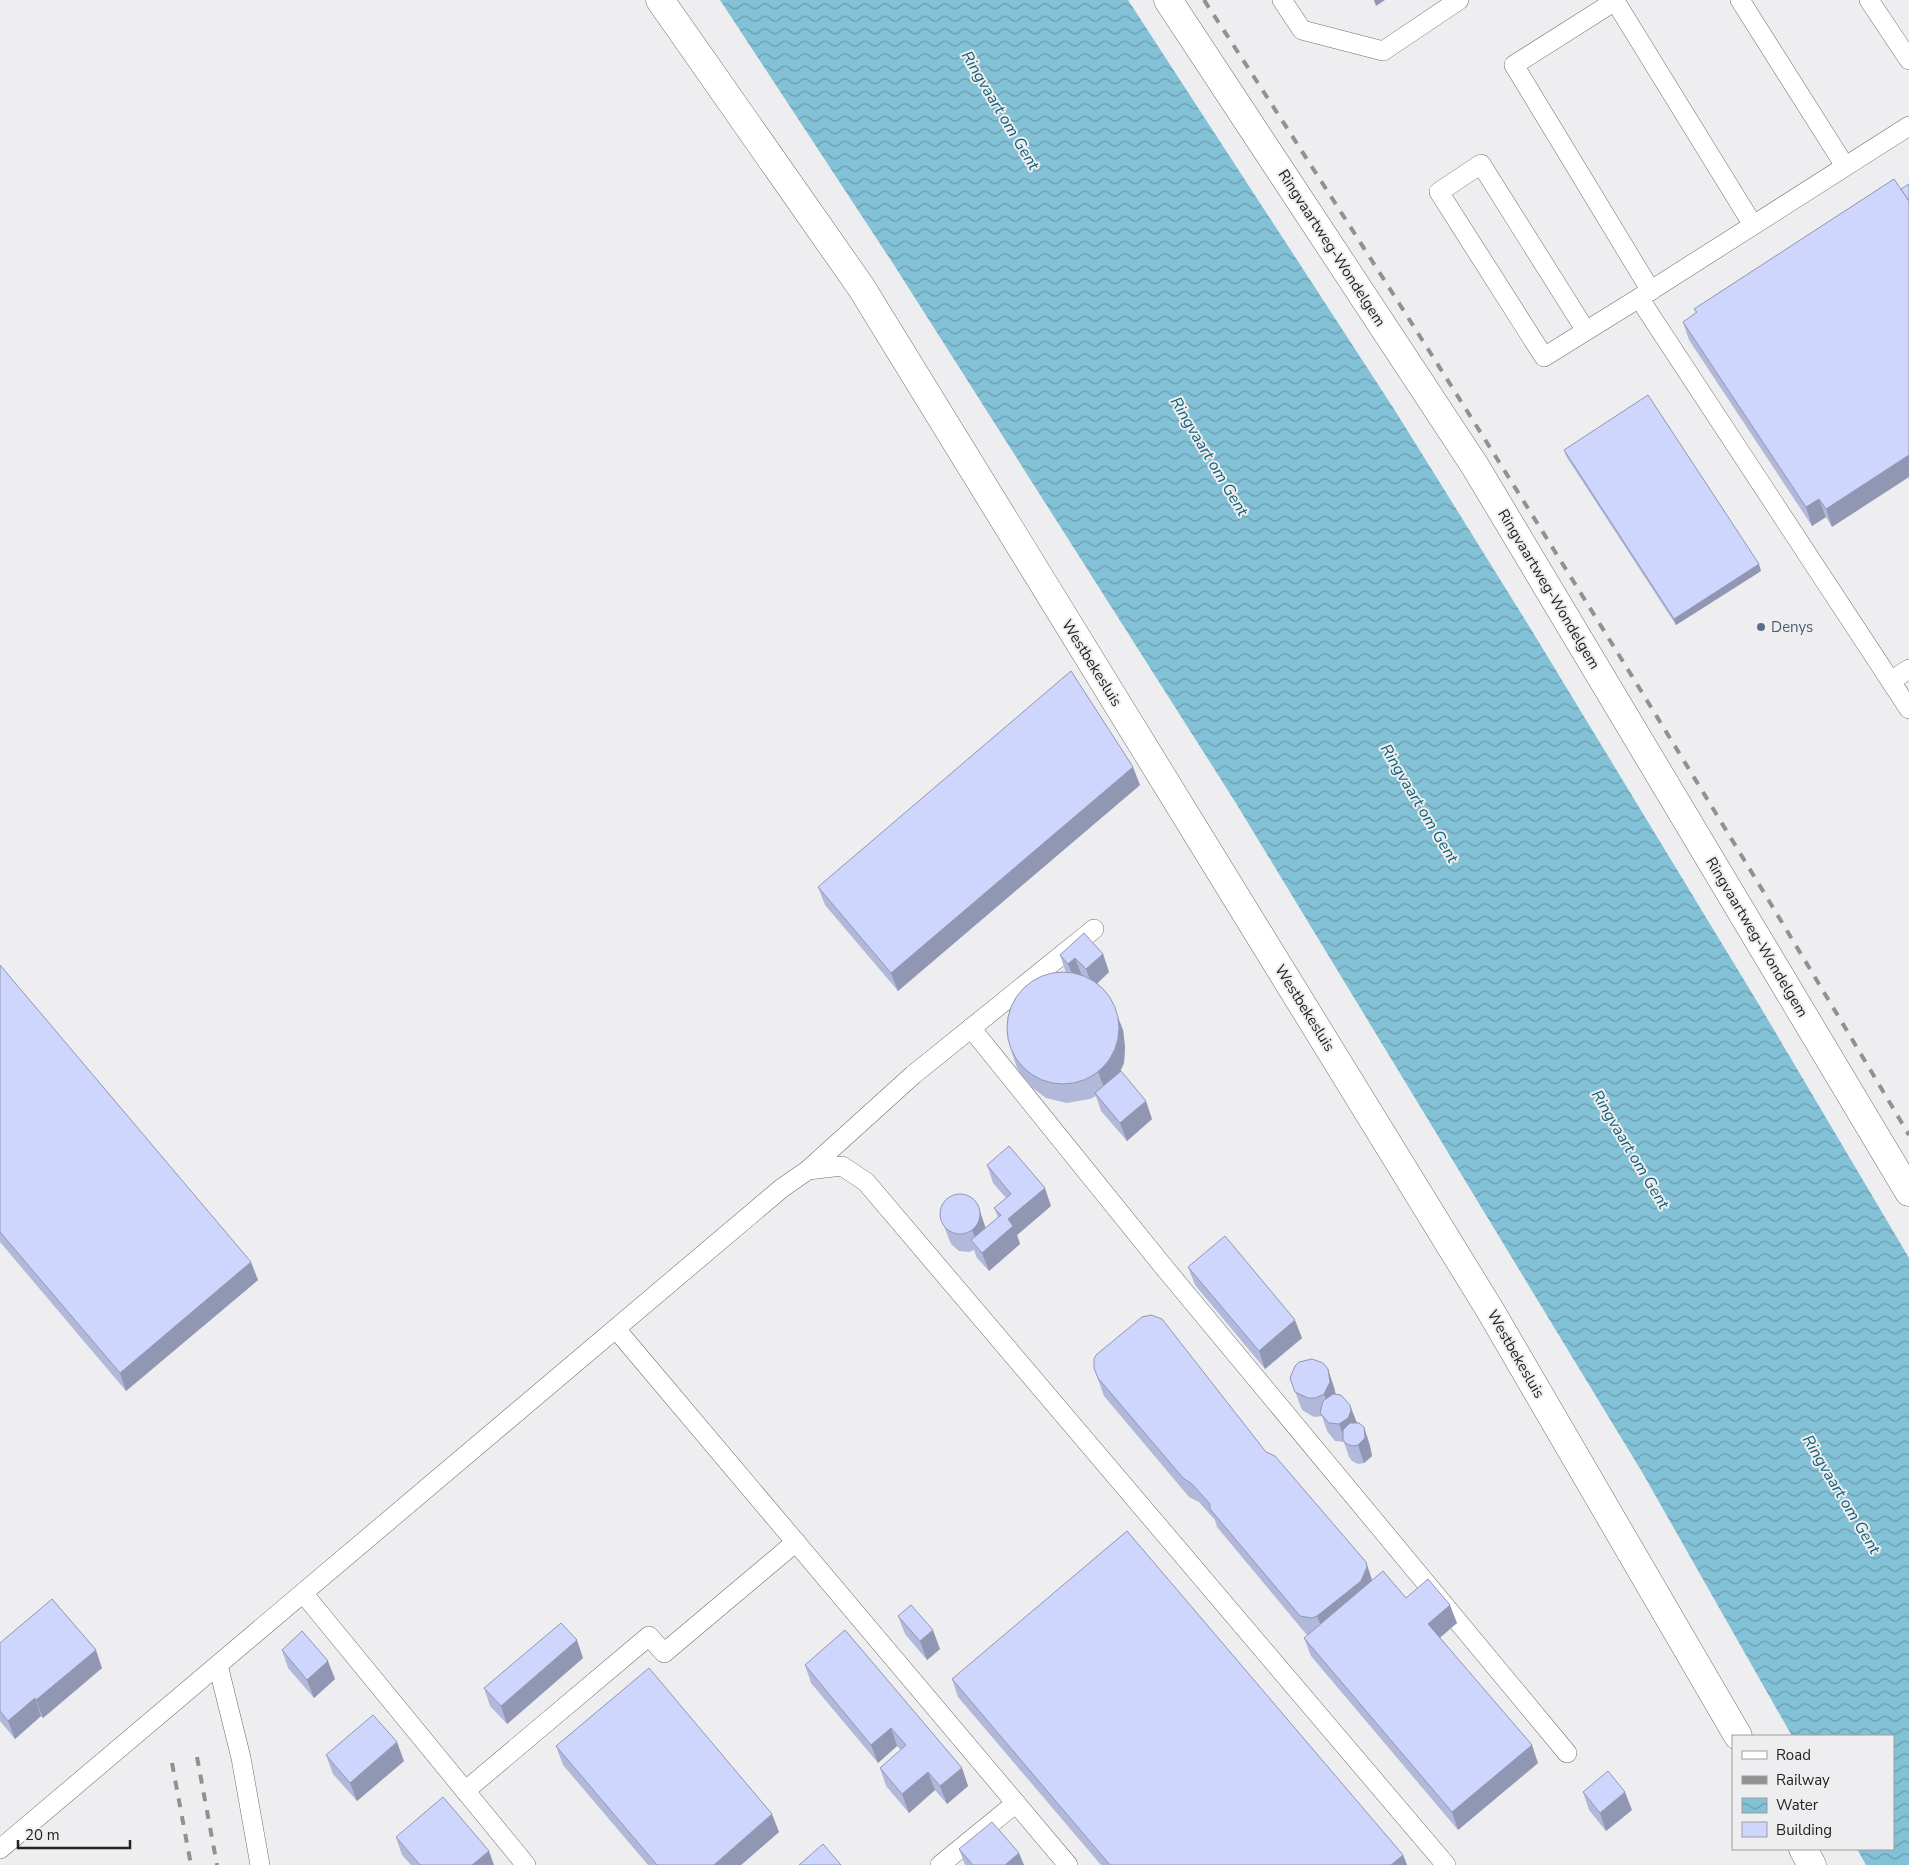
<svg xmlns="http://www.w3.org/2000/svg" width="1909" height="1865" font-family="'Nunito Sans',sans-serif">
  <defs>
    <pattern id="water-waves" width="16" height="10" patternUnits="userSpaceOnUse" patternTransform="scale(1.25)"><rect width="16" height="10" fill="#83c1d6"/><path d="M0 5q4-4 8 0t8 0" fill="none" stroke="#6b9cad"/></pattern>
  </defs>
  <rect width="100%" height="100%" fill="#eeeef0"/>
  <path fill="url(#water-waves)" d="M720,0H1128L1394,409L1529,626L1761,1008L1909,1258V1865H1866L1857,1849H1893V1736H1792L1642,1472L1234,800L894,265Z"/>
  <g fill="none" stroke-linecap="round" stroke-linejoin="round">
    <defs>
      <g id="service">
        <path d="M1282,0L1302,30L1383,51L1459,0"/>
        <path d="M1740,0L1845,166"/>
        <path d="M1869,0L1909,60"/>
        <path d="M1909,126L1639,298L1909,709"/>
        <path d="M1651,291L1514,65L1615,1L1753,225"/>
        <path d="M1586,331L1481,164L1439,192L1544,357L1639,298"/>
        <path d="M1891,681L1909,669"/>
        <path d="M971,1028L1163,1266L1567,1753"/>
        <path d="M808,1170L913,1075L1094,929"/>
        <path d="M616,1329L1068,1865"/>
        <path d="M303,1593L526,1865"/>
        <path d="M218,1665L241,1758L260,1865"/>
        <path d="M465,1791L649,1636L664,1653L796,1542"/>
        <path d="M0,1849L782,1188L808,1170L842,1166L866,1182L1446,1865"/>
        <path d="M940,1865L1016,1803"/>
      </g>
      <g id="minor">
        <path d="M660,0L861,287L1490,1310L1738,1736"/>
        <path d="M1168,0L1475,466L1909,1192"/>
        <path d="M1803,1849L1812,1865"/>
      </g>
    </defs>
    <use href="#service" stroke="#6f6f70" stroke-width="20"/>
    <use href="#minor" stroke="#6f6f70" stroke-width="29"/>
    <use href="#service" stroke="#fff" stroke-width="19"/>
    <use href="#minor" stroke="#fff" stroke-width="28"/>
    <g stroke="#919192" stroke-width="4" stroke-dasharray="9 9" stroke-linecap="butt">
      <path d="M1204,0C1447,373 1682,752 1909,1135"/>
      <path d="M197,1757L217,1865"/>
      <path d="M172,1763L191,1865"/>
    </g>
  </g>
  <g fill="#b2b8da">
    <path d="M1894,179L1832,527L1826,517L1812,526L1689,340L1683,322L1696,313L1694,309Z"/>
    <path d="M1564,450L1761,571L1676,625L1566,456Z"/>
    <path d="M1140,785L898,991L825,905L818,887Z"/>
    <path d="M1103,954L1109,972L1097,984L1123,1030L1125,1047L1124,1063L1119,1072L1152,1119L1127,1141L1101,1111L1096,1096L1090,1099L1067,1103L1046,1098L1030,1086L1017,1068L1011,1050L1066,973L1060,955Z"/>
    <path d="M0,965L258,1280L126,1391L0,1242Z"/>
    <path d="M987,1165L1051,1206L1017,1235L1020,1244L989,1271L977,1258L974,1250L969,1252L959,1251L951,1244L940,1216L986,1228L998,1217L994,1208L1006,1198L993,1183Z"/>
    <path d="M1188,1267L1302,1338L1265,1369L1195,1285Z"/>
    <path d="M1094,1368L1266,1452L1366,1562L1372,1580L1457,1623L1440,1637L1538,1763L1458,1830L1311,1656L1304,1638L1308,1635L1306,1634L1217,1527L1215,1520L1199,1502L1189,1497L1104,1396Z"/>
    <path d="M1290,1378L1334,1387L1336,1395L1357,1423L1364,1427L1370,1446L1372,1456L1364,1463L1358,1464L1352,1461L1349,1457L1344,1442L1335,1441L1327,1431L1322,1416L1314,1417L1302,1410Z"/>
    <path d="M898,1616L940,1649L927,1660L905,1634Z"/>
    <path d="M0,1643L102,1668L43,1718L41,1716L15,1739L0,1721Z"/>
    <path d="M282,1650L335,1679L314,1698L288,1668Z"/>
    <path d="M583,1658L507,1724L490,1706L484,1688Z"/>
    <path d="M805,1665L962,1768L968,1786L947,1804L935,1790L909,1813L886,1786L880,1768L901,1750L897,1746L878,1763L811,1683Z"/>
    <path d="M952,1679L1403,1855L1407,1865H1101L958,1697Z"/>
    <path d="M556,1746L779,1832L741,1865H648L563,1765Z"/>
    <path d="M326,1755L404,1761L357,1801L333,1774Z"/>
    <path d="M1583,1792L1632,1810L1606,1831L1589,1810Z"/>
    <path d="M396,1837L494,1865H411L402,1855Z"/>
    <path d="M959,1849L1024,1865H965Z"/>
  </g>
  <g fill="#9196b2">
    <path d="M1374,0H1385L1376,6Z"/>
    <path d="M1909,455V477L1832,527L1826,509Z"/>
    <path d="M1819,499L1826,517L1812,526L1806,507Z"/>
    <path d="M1759,564L1761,571L1676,625L1674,619Z"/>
    <path d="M1133,767L1140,785L898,991L891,973Z"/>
    <path d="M1103,954L1109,972L1093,987L1086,969Z"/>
    <path d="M1075,958L1082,976L1075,982L1068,964Z"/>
    <path d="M1116,1012L1123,1030L1125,1047L1124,1063L1120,1072L1105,1090L1098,1072Z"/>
    <path d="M1146,1101L1152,1119L1127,1141L1120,1123Z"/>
    <path d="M1045,1188L1051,1206L1017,1235L1020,1244L989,1271L982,1253L1008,1219Z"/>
    <path d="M980,1211L986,1229L979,1248L972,1230Z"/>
    <path d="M251,1262L258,1280L126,1391L120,1373Z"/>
    <path d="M1295,1320L1302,1338L1265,1369L1259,1351Z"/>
    <path d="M1328,1369L1334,1387L1337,1401L1330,1412L1324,1394Z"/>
    <path d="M1350,1405L1357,1423V1429L1346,1442L1339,1424Z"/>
    <path d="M1364,1427L1370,1446L1372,1456L1364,1463L1358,1445Z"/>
    <path d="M1366,1562L1372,1580L1324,1634L1317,1616Z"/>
    <path d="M1450,1605L1457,1623L1435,1642L1428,1624Z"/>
    <path d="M933,1630L940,1649L927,1660L920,1641Z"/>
    <path d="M577,1640L583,1658L507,1724L501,1706Z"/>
    <path d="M96,1650L102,1668L43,1718L36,1700Z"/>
    <path d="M328,1661L335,1679L314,1698L307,1680Z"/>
    <path d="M35,1698L41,1716L15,1739L8,1721Z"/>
    <path d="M891,1728L897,1746L878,1763L871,1745Z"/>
    <path d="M397,1742L404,1761L357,1801L350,1783Z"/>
    <path d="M1532,1745L1538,1763L1458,1830L1452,1812Z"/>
    <path d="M962,1768L968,1786L947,1804L940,1786Z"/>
    <path d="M928,1772L935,1790L909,1813L902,1794Z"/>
    <path d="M1625,1792L1632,1810L1606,1831L1600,1813Z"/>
    <path d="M772,1814L779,1832L741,1865H714Z"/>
    <path d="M489,1851L494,1865H472Z"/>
    <path d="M1019,1853L1024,1865H1005Z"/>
    <path d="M1403,1855L1407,1865H1391Z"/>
  </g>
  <g fill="#cfd6fe" stroke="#9196b2">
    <path d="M1894,179L1909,201V455L1826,509L1819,499L1806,507L1683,322L1697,312L1694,309Z"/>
    <path d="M1909,184V201L1901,189Z"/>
    <path d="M1648,395L1759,564L1674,619L1564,450Z"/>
    <path d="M1071,671L1133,767L891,973L818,887Z"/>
    <path d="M1084,933L1103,954L1086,969L1075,958L1068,964L1060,955Z"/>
    <path d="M0,965L251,1262L120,1373L0,1232Z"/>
    <circle cx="1063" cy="1028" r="56"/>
    <path d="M1121,1071L1146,1101L1120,1123L1095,1093Z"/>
    <path d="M1009,1146L1045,1188L1008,1219L1013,1226L982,1253L971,1240L1001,1215L994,1208L1011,1194L987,1165Z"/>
    <circle cx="960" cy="1214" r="20"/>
    <path d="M1225,1236L1295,1320L1259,1351L1188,1267Z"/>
    <path d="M1151,1315L1162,1319L1266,1452L1275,1456L1366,1562L1367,1567L1361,1581L1317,1616L1312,1618L1300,1616L1210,1509V1504L1192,1484L1183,1478L1098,1378L1094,1368V1359L1096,1355L1142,1317Z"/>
    <path d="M1312,1359L1323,1363L1328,1369L1330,1382L1324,1394L1315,1398H1308L1295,1392L1290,1378L1295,1366L1299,1362Z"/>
    <path d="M1333,1394L1341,1395L1350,1405L1351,1411L1348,1418L1339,1424L1329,1423L1320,1413L1323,1401Z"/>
    <path d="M1350,1423H1359L1364,1427L1365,1438L1358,1445L1352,1446L1345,1443L1343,1439V1430Z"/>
    <path d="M1127,1531L1403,1855L1391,1865H1110L952,1679Z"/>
    <path d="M1383,1571L1406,1598L1428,1579L1450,1605L1428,1624L1532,1745L1452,1812L1304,1638Z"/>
    <path d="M52,1599L96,1650L36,1700L35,1698L8,1721L0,1711V1643Z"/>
    <path d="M911,1605L933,1630L920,1641L898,1616Z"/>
    <path d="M561,1623L577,1640L501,1706L484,1688Z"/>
    <path d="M845,1630L962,1768L940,1786L928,1772L902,1794L880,1768L906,1745L891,1728L871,1745L805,1665Z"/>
    <path d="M302,1631L328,1661L307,1680L282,1650Z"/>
    <path d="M649,1668L772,1814L714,1865H657L556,1746Z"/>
    <path d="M373,1715L397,1742L350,1783L326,1755Z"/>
    <path d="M1608,1771L1625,1792L1600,1813L1583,1792Z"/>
    <path d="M443,1797L489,1851L472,1865H420L396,1837Z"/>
    <path d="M992,1822L1019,1853L1005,1865H973L959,1849Z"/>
    <path d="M823,1844L841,1865H799Z"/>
  </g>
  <circle fill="#5c6f8a" stroke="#eeeef0" stroke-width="2" cx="1761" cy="627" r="5"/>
  <g text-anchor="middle" stroke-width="4" stroke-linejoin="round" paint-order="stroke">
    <g font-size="15" fill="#232323" stroke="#eeeef0">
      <text transform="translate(1332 248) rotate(57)" y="5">Ringvaartweg-Wondelgem</text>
      <text transform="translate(1549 589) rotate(59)" y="5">Ringvaartweg-Wondelgem</text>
      <text transform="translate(1092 663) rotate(58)" y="5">Westbekesluis</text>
      <text transform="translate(1757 937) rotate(59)" y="5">Ringvaartweg-Wondelgem</text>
      <text transform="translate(1305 1008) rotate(58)" y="5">Westbekesluis</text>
      <text transform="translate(1516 1354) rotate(60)" y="5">Westbekesluis</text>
    </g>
    <g font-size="15" fill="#4e5e75" stroke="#eeeef0" text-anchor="start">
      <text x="1771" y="632">Denys</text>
    </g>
    <g font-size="16" font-style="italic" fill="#0c5f75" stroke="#eeeef0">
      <text transform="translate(1001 110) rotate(59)" y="6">Ringvaart om Gent</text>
      <text transform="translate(1210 456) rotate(59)" y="6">Ringvaart om Gent</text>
      <text transform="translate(1420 803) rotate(59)" y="6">Ringvaart om Gent</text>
      <text transform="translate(1631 1149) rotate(59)" y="6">Ringvaart om Gent</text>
      <text transform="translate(1842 1494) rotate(59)" y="6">Ringvaart om Gent</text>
    </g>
  </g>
  <rect x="1732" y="1735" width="162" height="115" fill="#eeeef0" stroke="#9d9d9e"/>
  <rect x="1742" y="1751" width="25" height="8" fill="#ffffff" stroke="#9d9d9e"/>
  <text x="1776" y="1760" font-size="15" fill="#232323">Road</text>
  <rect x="1742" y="1776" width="25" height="8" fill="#919192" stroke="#9d9d9e"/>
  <text x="1776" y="1785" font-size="15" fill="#232323">Railway</text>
  <rect x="1742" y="1798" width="25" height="15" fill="url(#water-waves)" stroke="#9d9d9e"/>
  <text x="1776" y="1810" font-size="15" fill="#232323">Water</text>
  <rect x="1742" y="1822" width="25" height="15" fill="#cfd6fe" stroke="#9d9d9e"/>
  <text x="1776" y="1835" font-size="15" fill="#232323">Building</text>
  <path d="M18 1840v8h112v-8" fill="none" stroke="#232323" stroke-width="2.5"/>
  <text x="25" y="1840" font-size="15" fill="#232323" stroke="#eeeef0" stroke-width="4" paint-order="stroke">20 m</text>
</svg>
